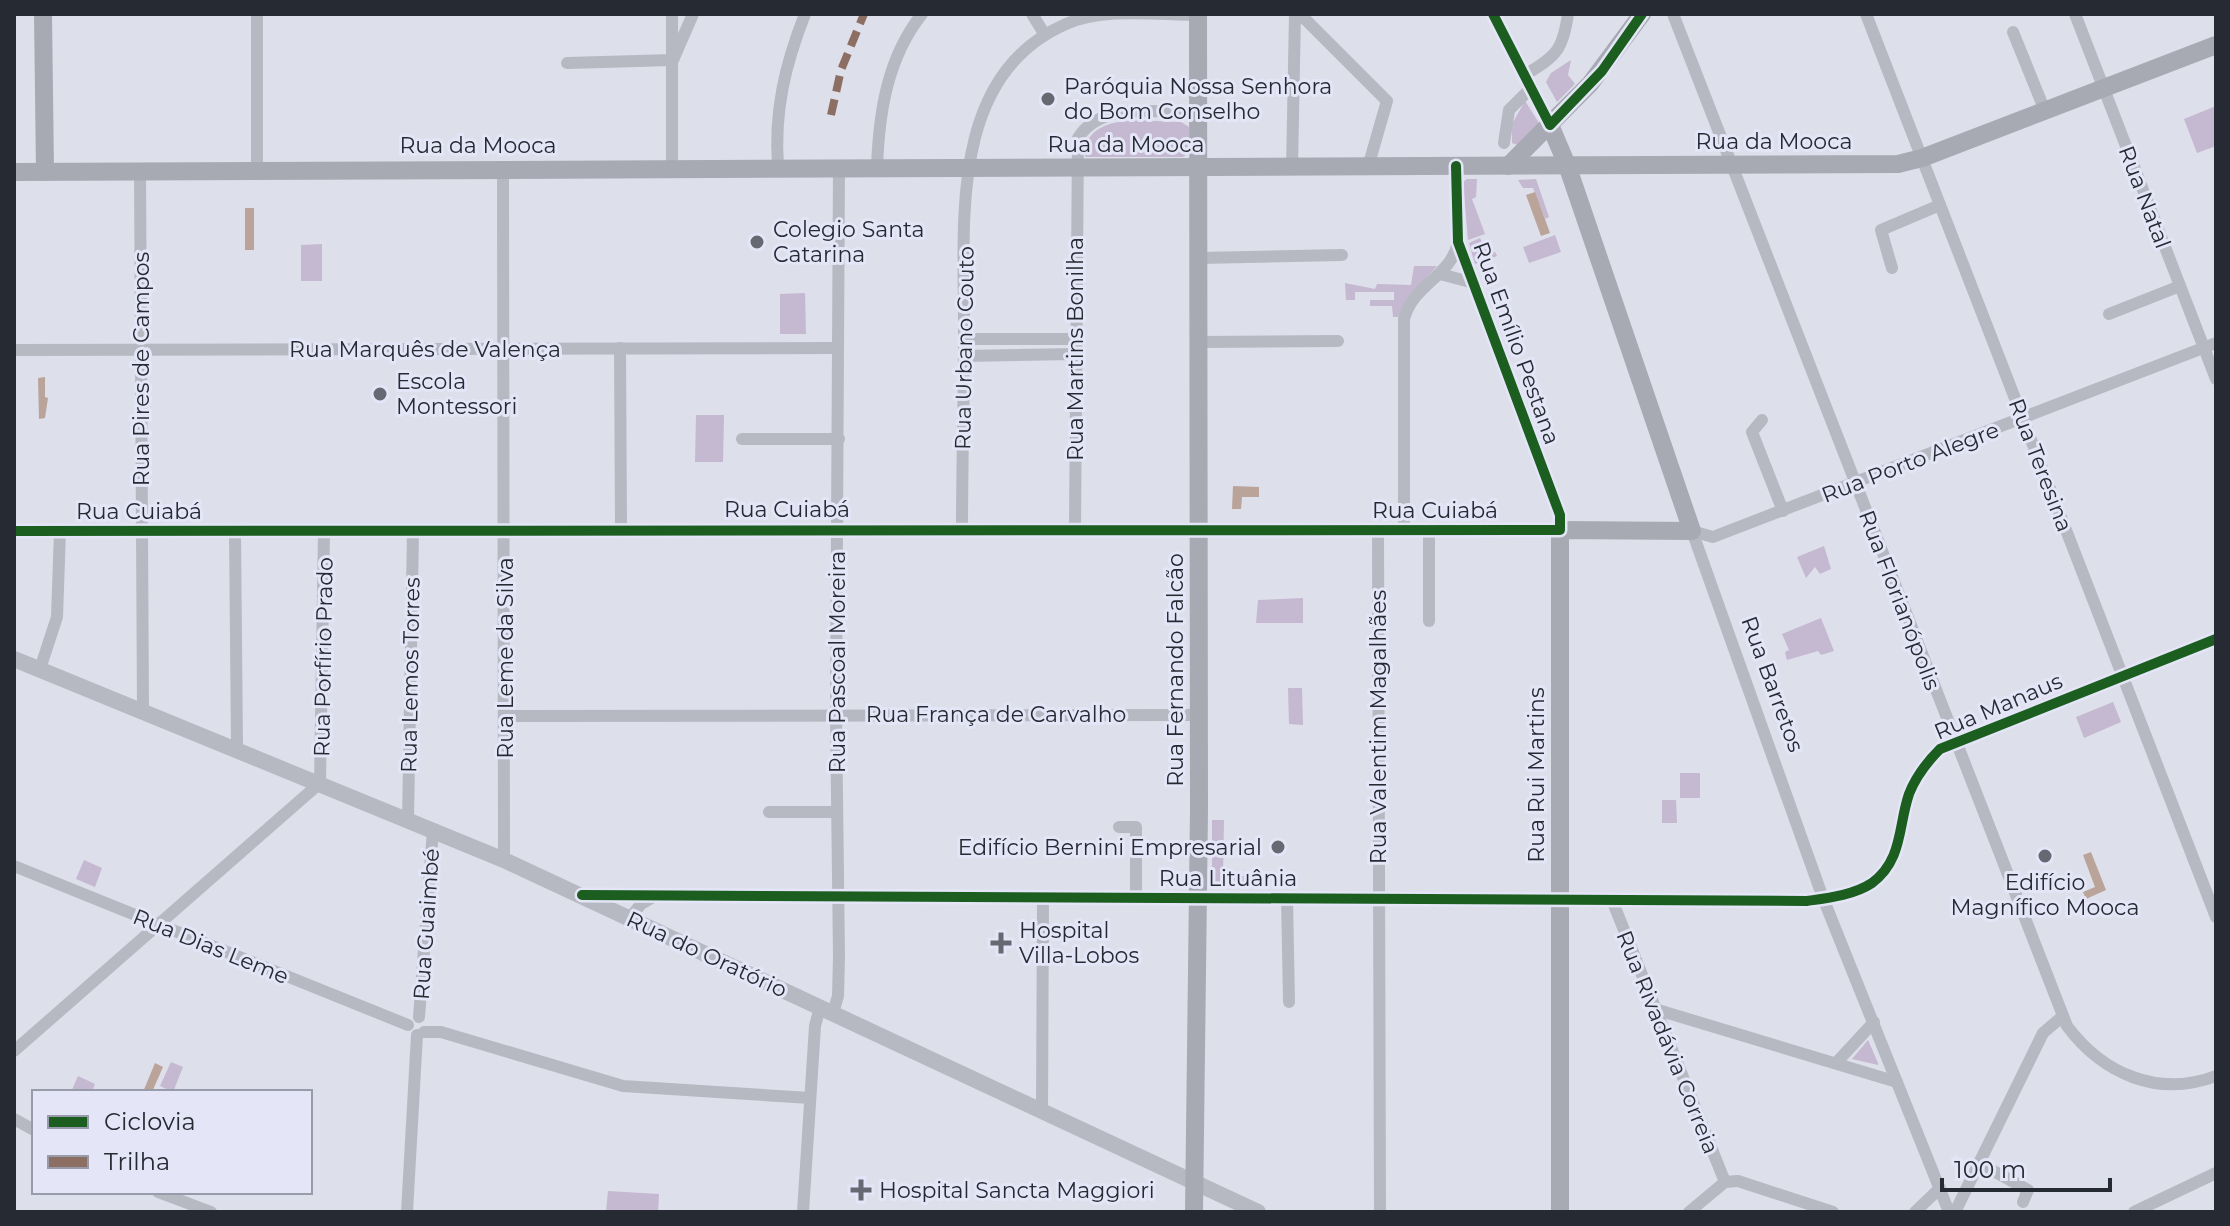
<svg xmlns="http://www.w3.org/2000/svg" width="2230" height="1226" font-family="Montserrat,sans-serif">
  <rect width="100%" height="100%" fill="#dddfea"/>
  <g fill="#c5b8d1">
    <path d="M1571,60L1568,75L1575,84L1557,102L1546,82L1551,73Z"/>
    <path d="M1525,101L1541,126L1518,145L1512,143V124Z"/>
    <path d="M2216,106V146L2197,153L2184,119Z"/>
    <path d="M1181,122L1189,127V153L1183,157H1086L1083,153C1092,110 1147,122 1181,122Z"/>
    <path d="M1467,179H1477L1476,197L1472,199L1485,234L1468,240L1463,182Z"/>
    <path d="M1536,179L1549,217L1545,219L1533,188H1523L1518,180Z"/>
    <path d="M1555,235L1561,252L1529,263L1523,247Z"/>
    <path d="M1480,238L1485,249L1495,252L1497,256L1475,264L1469,243Z"/>
    <path d="M322,244V281H301V245Z"/>
    <path d="M1414,266H1437L1414,291L1398,317H1393L1392,306H1370V300H1394V292H1355V300H1346L1345,283L1375,289L1377,284L1411,285Z"/>
    <path d="M805,293L806,334H780V294Z"/>
    <path d="M696,415H724L723,462H695Z"/>
    <path d="M1824,546L1831,569L1820,574L1815,567L1806,578L1797,557Z"/>
    <path d="M1303,598V623H1256L1258,600Z"/>
    <path d="M1821,618L1834,651L1821,655L1818,651L1787,660L1785,652L1789,650L1782,634Z"/>
    <path d="M1288,688H1302L1303,725L1289,724Z"/>
    <path d="M2113,702L2121,722L2084,738L2076,717Z"/>
    <rect x="1680" y="773" width="20" height="25"/>
    <path d="M1662,800H1676L1677,823H1662Z"/>
    <path d="M1212,820H1224L1223,876H1256V885H1212Z"/>
    <path d="M84,860L102,868L95,887L76,879Z"/>
    <path d="M1868,1040L1878,1063V1065L1852,1059Z"/>
    <path d="M171,1062L183,1067L173,1092L160,1086Z"/>
    <path d="M78,1076L95,1084L92,1092H71Z"/>
    <path d="M608,1191L659,1194L658,1212H606Z"/>
  </g>
  <g fill="#baa49a">
    <path d="M1535,192L1550,233L1541,236L1526,195Z"/>
    <rect x="245" y="208" width="9" height="42"/>
    <path d="M45,377V397L48,398L45,418L39,419L38,378Z"/>
    <path d="M1233,486L1259,487V497H1242L1241,509H1232Z"/>
    <path d="M2091,852L2106,890L2086,899L2083,892L2095,887L2083,855Z"/>
    <path d="M155,1063L163,1067L152,1092H143Z"/>
  </g>
  <g fill="none" stroke-linecap="round" stroke-linejoin="round">
    <g stroke="#b7b9c2" stroke-width="12">
      <path d="M257,14V170"/>
      <path d="M672,14V168"/>
      <path d="M1032,14L1045,35"/>
      <path d="M1300,14L1387,101L1368,167"/>
      <path d="M1493,14L1550,125"/>
      <path d="M1673,14L2067,1026C2103,1074 2158,1098 2216,1076"/>
      <path d="M1866,14L2216,917"/>
      <path d="M2075,14L2216,379"/>
      <path d="M2013,32L2045,111"/>
      <path d="M567,63L673,60L693,14"/>
      <path d="M1526,74C1557,56 1563,49 1568,14"/>
      <path d="M1504,143L1509,110L1532,87"/>
      <path d="M778,166C774,111 785,65 805,14"/>
      <path d="M877,167C879,113 887,58 922,14"/>
      <path d="M503,168L504,860"/>
      <path d="M1292,168L1295,14"/>
      <path d="M140,171L143,711"/>
      <path d="M1199,258L1342,255"/>
      <path d="M1892,268L1881,230L1940,205"/>
      <path d="M1440,274L1474,283"/>
      <path d="M2109,314L2180,286"/>
      <path d="M964,339H1076"/>
      <path d="M1199,342L1338,341"/>
      <path d="M620,348L621,529"/>
      <path d="M14,350L837,348"/>
      <path d="M964,356L1075,354"/>
      <path d="M1762,420L1752,432L1783,511"/>
      <path d="M742,439H839"/>
      <path d="M962,530C962,465 964,400 964,336C965,228 946,76 1066,24C1105,7 1157,15 1198,15"/>
      <path d="M1075,530L1078,138C1102,100 1159,113 1198,113"/>
      <path d="M1378,530L1380,1212"/>
      <path d="M1404,530V319C1413,284 1452,276 1458,242"/>
      <path d="M1429,530V621"/>
      <path d="M14,531L1560,530V515L1458,242L1456,166"/>
      <path d="M235,531L237,748"/>
      <path d="M1692,531L1823,898L1949,1212"/>
      <path d="M1692,531L1713,537L2216,343"/>
      <path d="M40,669L57,617L60,531"/>
      <path d="M505,716L1199,715"/>
      <path d="M769,812H837"/>
      <path d="M408,820L413,531"/>
      <path d="M1119,827H1136V898"/>
      <path d="M14,866L408,1025"/>
      <path d="M582,895L1807,901C1828,898 1854,895 1872,883C1903,860 1898,826 1909,794C1916,776 1927,762 1940,749L2216,639"/>
      <path d="M1287,898L1289,1002"/>
      <path d="M1612,900L1725,1182"/>
      <path d="M630,918L641,904L653,897"/>
      <path d="M1658,1010L1897,1082"/>
      <path d="M833,1013L838,996L839,957L836,714L839,166"/>
      <path d="M419,1017L433,830"/>
      <path d="M424,1032H441L623,1086L810,1098"/>
      <path d="M14,1051L320,783L324,531"/>
      <path d="M1836,1063L1874,1022"/>
      <path d="M1042,1111L1043,898"/>
      <path d="M14,1119L34,1130"/>
      <path d="M1979,1163L2028,1190L2023,1202"/>
      <path d="M158,1192L211,1212"/>
      <path d="M407,1212L417,1035"/>
      <path d="M803,1212L815,1026L820,1007"/>
      <path d="M1689,1212L1725,1182L1738,1181L1833,1212"/>
      <path d="M1915,1212L1940,1188"/>
      <path d="M1955,1212L2043,1033L2063,1016"/>
      <path d="M2134,1212L2216,1173"/>
    </g>
    <path stroke="#b7b9c2" stroke-width="16" d="M14,659L504,860L1258,1212"/>
    <g stroke="#a7a9b3" stroke-width="18">
      <path d="M43,14L45,172"/>
      <path d="M1550,125L1567,165L1692,531L1560,530V1212"/>
      <path d="M1508,166L1590,84L1642,14"/>
      <path d="M14,172L1898,164L1922,158L2216,45"/>
      <path d="M1194,1212L1199,809L1198,14"/>
    </g>
    <path stroke="#8d6e63" stroke-width="8" stroke-dasharray="16 8" stroke-linecap="butt" d="M831,115L841,70L864,14"/>
    <defs>
      <g id="cycleway">
        <path d="M1493,14L1550,125L1602,71L1642,14"/>
        <path d="M14,531L1560,530V515L1458,242L1456,166"/>
        <path d="M582,895L1807,901C1828,898 1854,895 1872,883C1903,860 1898,826 1909,794C1916,776 1927,762 1940,749L2216,639"/>
      </g>
    </defs>
    <use href="#cycleway" stroke="#e4e6f8" stroke-width="15"/>
    <use href="#cycleway" stroke="#1b5e20" stroke-width="10"/>
  </g>
  <g fill="#666972" stroke="#e4e6f8" stroke-width="3">
    <circle cx="1048" cy="99" r="8"/>
    <circle cx="757" cy="242" r="8"/>
    <circle cx="380" cy="394" r="8"/>
    <circle cx="1278" cy="847" r="8"/>
    <circle cx="2045" cy="856" r="8"/>
    <path d="M997 931h8v8h8v8h-8v8h-8v-8h-8v-8h8z"/>
    <path d="M857 1178h8v8h8v8h-8v8h-8v-8h-8v-8h8z"/>
  </g>
  <g text-anchor="middle" stroke-width="6" stroke-linejoin="round" paint-order="stroke">
    <g font-size="22" fill="#262a32" stroke="#e4e6f8" text-anchor="start">
      <text x="1064" y="94">Paróquia Nossa Senhora<tspan x="1064" dy="25">do Bom Conselho</tspan></text>
      <text x="773" y="237">Colegio Santa<tspan x="773" dy="25">Catarina</tspan></text>
      <text x="396" y="389">Escola<tspan x="396" dy="25">Montessori</tspan></text>
      <text x="1262" y="855" text-anchor="end">Edifício Bernini Empresarial</text>
      <text x="2045" y="890" text-anchor="middle">Edifício<tspan x="2045" dy="25">Magnífico Mooca</tspan></text>
      <text x="1019" y="938">Hospital<tspan x="1019" dy="25">Villa-Lobos</tspan></text>
      <text x="879" y="1198">Hospital Sancta Maggiori</text>
    </g>
    <g font-size="22" fill="#262a32" stroke="#e4e6f8">
      <text x="1774" y="149">Rua da Mooca</text>
      <text x="1126" y="152">Rua da Mooca</text>
      <text x="478" y="153">Rua da Mooca</text>
      <text transform="translate(2145 197) rotate(69)" y="8">Rua Natal</text>
      <text transform="translate(1517 343) rotate(70)" y="8">Rua Emílio Pestana</text>
      <text transform="translate(964 348) rotate(-89)" y="8">Rua Urbano Couto</text>
      <text x="425" y="357">Rua Marquês de Valença</text>
      <text transform="translate(1075 349) rotate(-90)" y="8">Rua Martins Bonilha</text>
      <text transform="translate(141 369) rotate(-90)" y="8">Rua Pires de Campos</text>
      <text transform="translate(1910 462) rotate(-21)" y="8">Rua Porto Alegre</text>
      <text transform="translate(2041 465) rotate(69)" y="8">Rua Teresina</text>
      <text x="787" y="517">Rua Cuiabá</text>
      <text x="1435" y="518">Rua Cuiabá</text>
      <text x="139" y="519">Rua Cuiabá</text>
      <text transform="translate(1900 600) rotate(69)" y="8">Rua Florianópolis</text>
      <text transform="translate(323 657) rotate(-89)" y="8">Rua Porfírio Prado</text>
      <text transform="translate(505 658) rotate(-90)" y="8">Rua Leme da Silva</text>
      <text transform="translate(837 662) rotate(-90)" y="8">Rua Pascoal Moreira</text>
      <text transform="translate(1175 670) rotate(-90)" y="8">Rua Fernando Falcão</text>
      <text transform="translate(410 675) rotate(-89)" y="8">Rua Lemos Torres</text>
      <text transform="translate(1773 684) rotate(70)" y="8">Rua Barretos</text>
      <text transform="translate(1998 706) rotate(-23)" y="8">Rua Manaus</text>
      <text x="996" y="722">Rua França de Carvalho</text>
      <text transform="translate(1378 727) rotate(-90)" y="8">Rua Valentim Magalhães</text>
      <text transform="translate(1536 775) rotate(-90)" y="8">Rua Rui Martins</text>
      <text x="1228" y="886">Rua Lituânia</text>
      <text transform="translate(426 924) rotate(-86)" y="8">Rua Guaimbé</text>
      <text transform="translate(211 946) rotate(22)" y="8">Rua Dias Leme</text>
      <text transform="translate(707 954) rotate(25)" y="8">Rua do Oratório</text>
      <text transform="translate(1668 1042) rotate(68)" y="8">Rua Rivadávia Correia</text>
    </g>
  </g>
  <rect width="2230" height="1226" fill="none" stroke="#262a32" stroke-width="32"/>
  <rect x="32" y="1090" width="280" height="104" fill="#e4e6f8" stroke="#989ba9" stroke-width="2"/>
  <rect x="48" y="1116" width="40" height="12" fill="#1b5e20" stroke="#989ba9" stroke-width="2"/>
  <text x="104" y="1130" font-size="24" fill="#262a32">Ciclovia</text>
  <rect x="48" y="1156" width="40" height="12" fill="#8d6e63" stroke="#989ba9" stroke-width="2"/>
  <text x="104" y="1170" font-size="24" fill="#262a32">Trilha</text>
  <path d="M1942 1178v12h168v-12" fill="none" stroke="#262a32" stroke-width="4"/>
  <text x="1954" y="1178" font-size="24" fill="#262a32" stroke="#e4e6f8" stroke-width="6" paint-order="stroke">100 m</text>
</svg>
